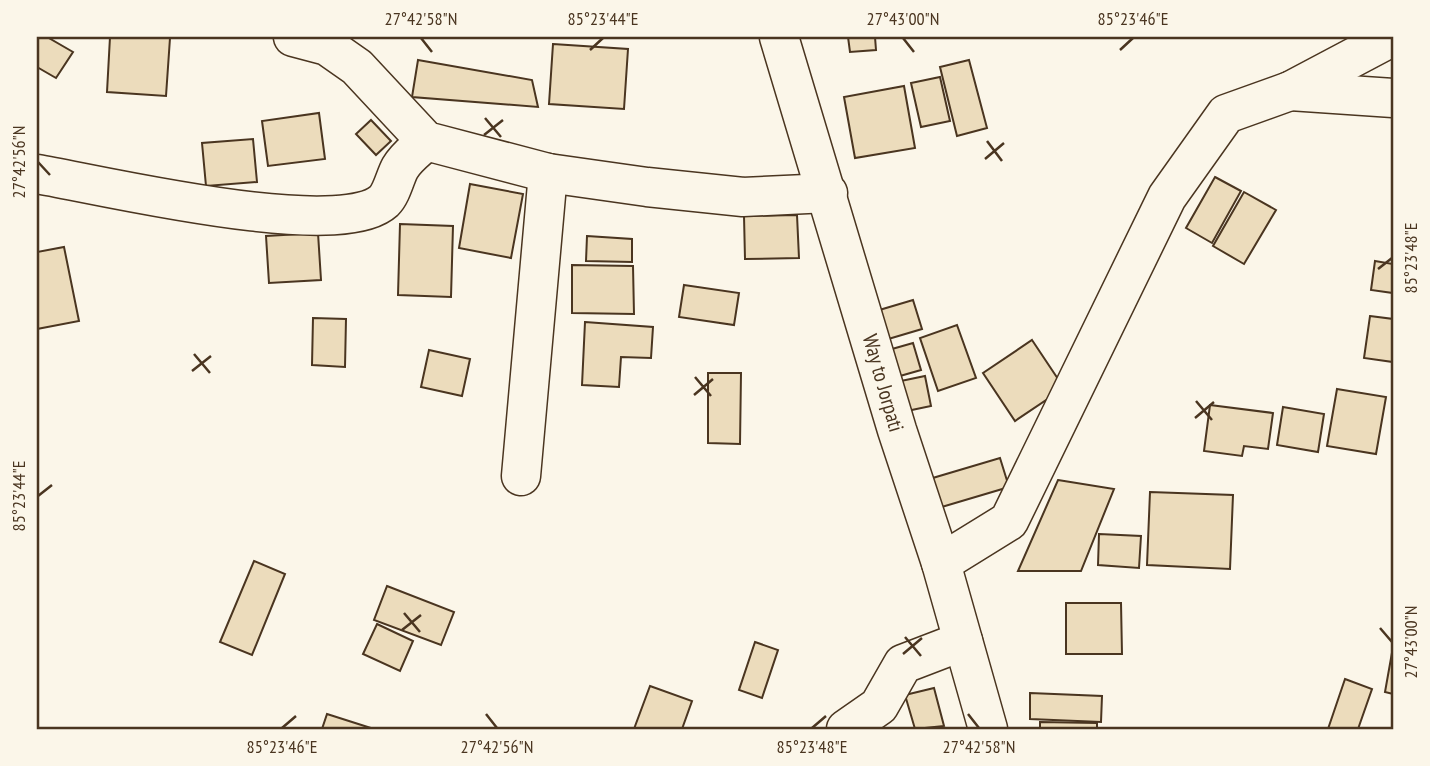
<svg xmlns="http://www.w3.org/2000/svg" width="1430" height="766" font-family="'PT Sans Narrow',sans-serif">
  <rect width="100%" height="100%" fill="#fbf6e9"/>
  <g fill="#ecdcbc" stroke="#4a3520" stroke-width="2">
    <path d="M37,37H47L73,52L56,78L37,67Z"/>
    <path d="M110,37L170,38L166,96L107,92Z"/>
    <path d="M848,37H875L876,50L850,52Z"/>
    <path d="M553,44L628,49L624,109L549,104Z"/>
    <path d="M418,60L532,80L538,107L412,97Z"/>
    <path d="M969,60L987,128L957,136L940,67Z"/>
    <path d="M940,77L950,121L921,127L911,83Z"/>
    <path d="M904,86L915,148L855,158L844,97Z"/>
    <path d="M319,113L325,159L268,166L262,121Z"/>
    <path d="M371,120L391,141L376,155L356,134Z"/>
    <path d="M253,139L257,182L206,186L202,143Z"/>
    <path d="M1215,177L1241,191L1212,243L1186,228Z"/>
    <path d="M470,184L523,194L511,258L459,248Z"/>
    <path d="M1244,192L1276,210L1244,264L1213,246Z"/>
    <path d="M797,215L799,258L745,259L744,216Z"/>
    <path d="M400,224L453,226L451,297L398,295Z"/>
    <path d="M318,233L321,280L269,283L266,236Z"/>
    <path d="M587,236L632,239V262L586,261Z"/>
    <path d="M64,247L79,321L37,329V252Z"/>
    <path d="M1375,261L1393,264V293L1371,290Z"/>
    <path d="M572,265L633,266L634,314L572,313Z"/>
    <path d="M684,285L739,293L734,325L679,317Z"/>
    <path d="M913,300L922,329L885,340L876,311Z"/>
    <path d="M1370,316L1393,319V362L1364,358Z"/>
    <path d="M313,318L346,319L345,367L312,365Z"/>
    <path d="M585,322L653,327L651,358L621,357L619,387L582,385Z"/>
    <path d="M957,325L976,378L938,391L920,338Z"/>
    <path d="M1032,340L1064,388L1015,421L983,373Z"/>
    <path d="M913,343L921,370L893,378L885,351Z"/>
    <path d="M429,350L470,359L462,396L421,387Z"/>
    <path d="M708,373H741L740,444L708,443Z"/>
    <path d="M925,376L931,406L902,412L896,382Z"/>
    <path d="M1337,389L1386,397L1376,454L1327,446Z"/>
    <path d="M1210,405L1273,413L1268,449L1244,446L1242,456L1204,451Z"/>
    <path d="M1283,407L1324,414L1318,452L1277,445Z"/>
    <path d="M1000,458L1009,487L935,509L926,480Z"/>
    <path d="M1058,480L1114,489L1081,571H1018Z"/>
    <path d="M1150,492L1233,495L1230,569L1147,565Z"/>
    <path d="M1099,534L1141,536L1139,568L1098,565Z"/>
    <path d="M254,561L285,574L252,655L220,642Z"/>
    <path d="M387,586L454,612L441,645L374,620Z"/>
    <path d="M1066,603H1121L1122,654H1066Z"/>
    <path d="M377,624L413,641L400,671L363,654Z"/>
    <path d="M755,642L778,650L762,698L739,690Z"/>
    <path d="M1393,647V694L1385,692Z"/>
    <path d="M1345,679L1372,689L1358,729H1328Z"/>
    <path d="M650,686L692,701L682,729H634Z"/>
    <path d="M934,688L944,726L915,729L905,695Z"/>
    <path d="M1030,693L1102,696L1101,722L1030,719Z"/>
    <path d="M327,714L374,729H322Z"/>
    <path d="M1040,722L1097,723V729H1040Z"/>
  </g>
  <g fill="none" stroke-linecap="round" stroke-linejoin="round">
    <defs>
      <g id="minor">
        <path d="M293,37L327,46L357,67L426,141L548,173L647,187L743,197L828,193"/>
        <path d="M779,37L897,430L941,563L988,729"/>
        <path d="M1290,91L1393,98"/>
        <path d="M37,174C101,185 339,242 384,201C392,193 395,177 400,168C406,157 418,149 426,141"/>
        <path d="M521,476L548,173"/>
        <path d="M941,563L1009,521L1167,197L1226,114L1290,91L1392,37"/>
        <path d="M846,729L879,706L903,664L963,641"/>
      </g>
    </defs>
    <use href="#minor" stroke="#4a3520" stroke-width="41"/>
    <use href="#minor" stroke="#fbf6e9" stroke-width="38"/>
  </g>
  <path fill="none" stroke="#4a3520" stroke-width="2.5" d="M421,38L432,52M903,38L914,52M590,50L603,38M1120,50L1133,38M485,118L501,137M484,135L503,120M987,141L1002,161M985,159L1004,143M38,162L50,175M1378,269L1392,258M194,354L210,373M192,371L211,356M695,377L711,396M694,395L713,379M1196,401L1212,420M1195,418L1214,402M38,496L52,485M404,613L420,632M1380,628L1392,642M402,630L421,615M905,637L921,656M903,654L922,638M486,714L497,728M968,714L979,728M282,728L296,716M812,728L826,716"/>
  <g text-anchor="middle" stroke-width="5" stroke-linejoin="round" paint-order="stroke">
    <g font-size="21" fill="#4a3520" stroke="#fbf6e9">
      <text transform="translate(883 383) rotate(74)" y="7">Way to Jorpati</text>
    </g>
  </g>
  <rect width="1430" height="766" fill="none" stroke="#fbf6e9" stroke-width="77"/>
  <rect x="38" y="38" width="1354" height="690" fill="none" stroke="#4a3520" stroke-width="2.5"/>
  <g font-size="18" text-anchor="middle" fill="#4a3520">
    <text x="421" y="25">27°42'58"N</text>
    <text x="603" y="25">85°23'44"E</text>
    <text x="903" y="25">27°43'00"N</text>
    <text x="1133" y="25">85°23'46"E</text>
    <text transform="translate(19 162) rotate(-90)" y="6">27°42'56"N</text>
    <text transform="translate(1411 258) rotate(-90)" y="6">85°23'48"E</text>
    <text transform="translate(19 496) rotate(-90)" y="6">85°23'44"E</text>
    <text transform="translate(1411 642) rotate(-90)" y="6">27°43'00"N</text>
    <text x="282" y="753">85°23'46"E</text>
    <text x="497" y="753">27°42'56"N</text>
    <text x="812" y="753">85°23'48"E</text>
    <text x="979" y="753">27°42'58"N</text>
  </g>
</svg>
